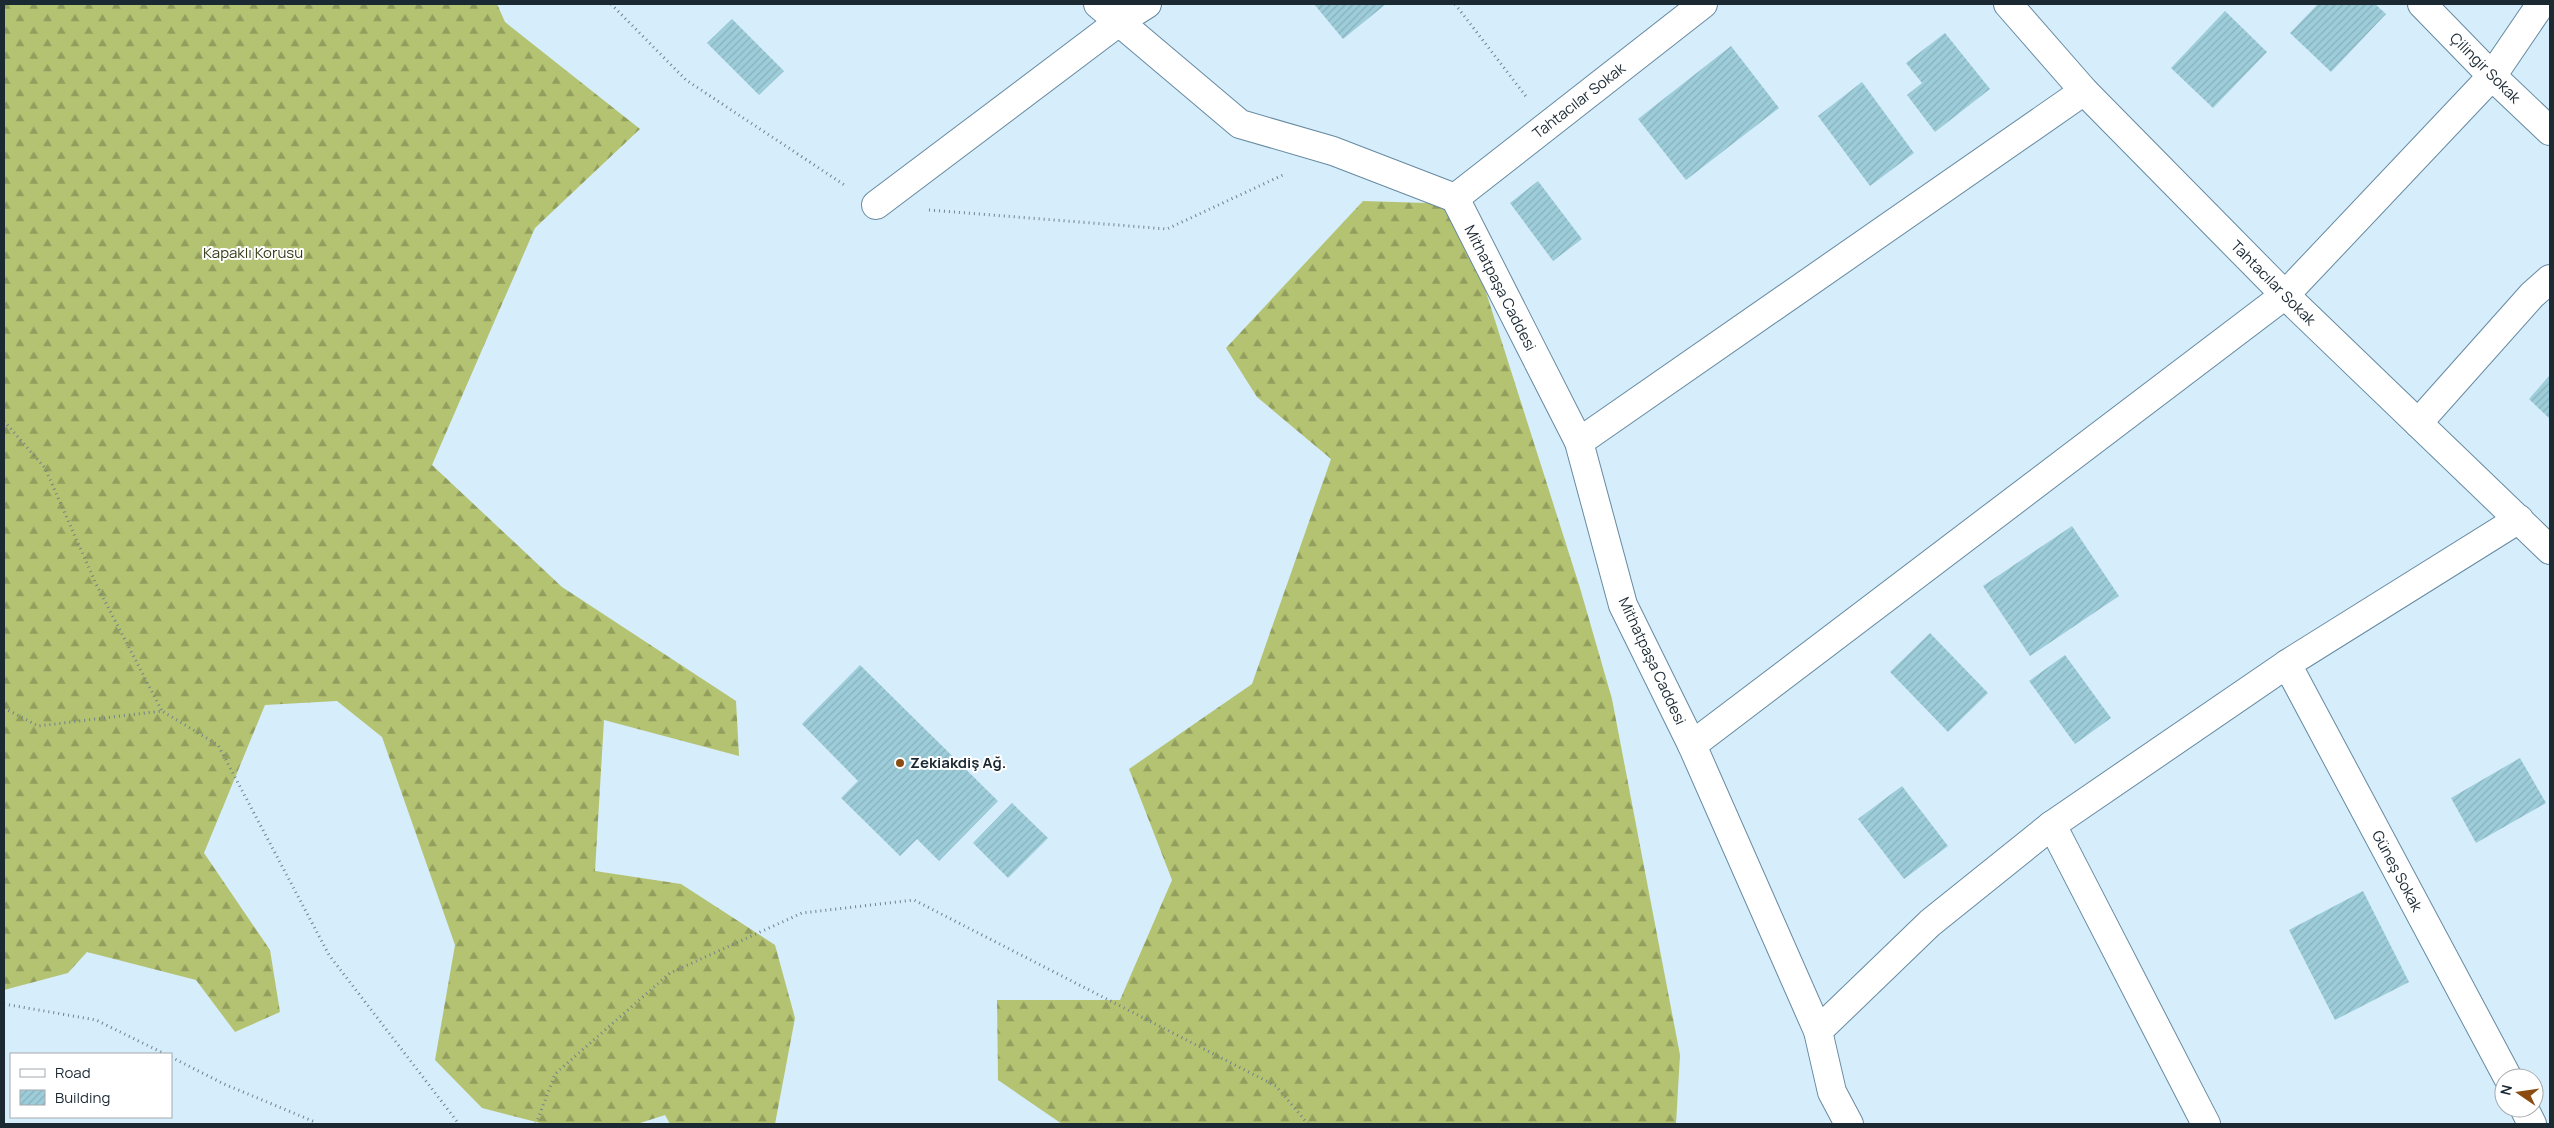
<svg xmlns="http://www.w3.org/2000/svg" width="2554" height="1128" font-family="Manrope,sans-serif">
  <defs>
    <pattern id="forest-firs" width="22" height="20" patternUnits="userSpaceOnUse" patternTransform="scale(1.25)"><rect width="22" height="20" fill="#b4c371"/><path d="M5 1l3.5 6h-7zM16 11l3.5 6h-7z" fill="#929e5d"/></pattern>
    <pattern id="building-hatch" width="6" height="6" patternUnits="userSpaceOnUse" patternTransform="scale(1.25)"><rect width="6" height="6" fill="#9ecdda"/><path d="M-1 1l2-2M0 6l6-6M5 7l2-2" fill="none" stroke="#88b0bc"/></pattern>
  </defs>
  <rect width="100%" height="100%" fill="#d6edfc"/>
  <g fill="url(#forest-firs)">
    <path d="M4,4H497L505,22L640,129L535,228L432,465L562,587L736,701L739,756L604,720L595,871L681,884L775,945L795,1018L775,1124H670L665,1115L637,1124H544L482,1108L435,1060L455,945L382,737L337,701L265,705L204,853L270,950L280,1012L235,1032L196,980L87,952L68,973L4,990Z"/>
    <path d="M1363,201L1458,204L1580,588L1612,699L1680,1055L1676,1124H1062L998,1080L997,1000H1120L1172,880L1129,769L1252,684L1331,459L1257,397L1226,348Z"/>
  </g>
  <g fill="url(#building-hatch)">
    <path d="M1314,4H1386L1343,39Z"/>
    <path d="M2318,4H2375L2386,14L2331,72L2290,33Z"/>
    <path d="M2225,11L2267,52L2213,108L2171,68Z"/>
    <path d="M732,19L784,71L759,95L707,43Z"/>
    <path d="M1945,33L1990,89L1935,132L1907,95L1922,83L1906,63Z"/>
    <path d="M1731,46L1779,108L1686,180L1638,119Z"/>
    <path d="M1862,82L1914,153L1870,186L1818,116Z"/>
    <path d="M1538,181L1582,239L1553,261L1510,203Z"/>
    <path d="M2550,375V419L2529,399Z"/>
    <path d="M2072,526L2119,596L2030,656L1983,586Z"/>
    <path d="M1930,633L1988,693L1948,732L1890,672Z"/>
    <path d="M2065,655L2111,718L2075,744L2029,681Z"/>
    <path d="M860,665L998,801L939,861L917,839L900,856L841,798L858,781L802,724Z"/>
    <path d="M2520,758L2546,803L2476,843L2451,798Z"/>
    <path d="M1902,786L1948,846L1904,879L1858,819Z"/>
    <path d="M1012,803L1048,838L1008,878L973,843Z"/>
    <path d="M2363,891L2409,982L2335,1020L2289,930Z"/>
  </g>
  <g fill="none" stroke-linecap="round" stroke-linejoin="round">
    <defs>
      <g id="minor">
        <path d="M1098,4L1240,124L1333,151L1455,198L1703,4"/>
        <path d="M2008,4L2084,91L2285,295L2550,550"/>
        <path d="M2422,4L2492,76L2550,131"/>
        <path d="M876,205L1120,21L1147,4"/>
        <path d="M2418,423L2532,295L2550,279"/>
        <path d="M1579,442L2084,91"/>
        <path d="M2287,664L2508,1078"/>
        <path d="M1692,745L2285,295L2492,76L2541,4"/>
        <path d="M2052,825L2206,1124"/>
        <path d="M1818,1031L1930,923L2052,825L2287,664L2519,519"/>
        <path d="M2524,1108L2532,1124"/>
      </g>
      <path id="tertiary" d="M1455,198L1579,442L1623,605L1692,745L1818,1031L1832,1092L1849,1124"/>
    </defs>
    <use href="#minor" stroke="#668aa1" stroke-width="30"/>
    <use href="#tertiary" stroke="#668aa1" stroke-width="30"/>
    <g stroke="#70828e" stroke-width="3" stroke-dasharray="1 4" stroke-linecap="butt">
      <path d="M611,4L686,80L846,186"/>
      <path d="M1455,4L1528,99"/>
      <path d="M929,210L1167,229L1285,174"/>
      <path d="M4,421L45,468L96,584L162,711"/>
      <path d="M4,708L38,726L162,711L218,745L329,955L459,1124"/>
      <path d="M4,1004L96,1020L165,1054"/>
      <path d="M171,1057L224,1084L315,1122"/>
      <path d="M536,1124L555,1074L670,973L802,913L914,900L1276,1086L1308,1124"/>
    </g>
    <use href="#minor" stroke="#fff" stroke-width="28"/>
    <use href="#tertiary" stroke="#fff" stroke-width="28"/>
  </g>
  <circle fill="#8b4c11" stroke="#fff" stroke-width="2" cx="900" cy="763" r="5"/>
  <g text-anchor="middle" stroke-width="4" stroke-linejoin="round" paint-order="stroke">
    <g font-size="15" fill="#1b2933" stroke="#fff">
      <text transform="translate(2485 68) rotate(45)" y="5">Çilingir Sokak</text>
      <text transform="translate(1579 101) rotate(-38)" y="5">Tahtacılar Sokak</text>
      <text transform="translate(2273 283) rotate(45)" y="5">Tahtacılar Sokak</text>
      <text transform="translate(1500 288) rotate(63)" y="5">Mithatpaşa Caddesi</text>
      <text transform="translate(1652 661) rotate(65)" y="5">Mithatpaşa Caddesi</text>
      <text transform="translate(2397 871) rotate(62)" y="5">Güneş Sokak</text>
    </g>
    <g font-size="15" fill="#363c18" stroke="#fff">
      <text x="253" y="258">Kapaklı Korusu</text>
    </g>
    <g font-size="15" font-weight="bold" fill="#1b2933" stroke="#fff" text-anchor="start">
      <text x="910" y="768">Zekiakdiş Ağ.</text>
    </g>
  </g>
  <rect width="2554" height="1128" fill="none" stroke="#1b2933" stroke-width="10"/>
  <rect x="10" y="1053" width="162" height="65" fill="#ffffff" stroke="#a4a9ad"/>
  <rect x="20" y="1069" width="25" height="8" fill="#ffffff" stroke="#a4a9ad"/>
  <text x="55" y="1078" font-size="15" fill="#1b2933">Road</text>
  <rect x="20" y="1090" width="25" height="15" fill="url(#building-hatch)" stroke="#a4a9ad"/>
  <text x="55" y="1103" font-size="15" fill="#1b2933">Building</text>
  <g transform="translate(2519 1093) rotate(283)"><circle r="24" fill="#ffffff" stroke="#a4a9ad"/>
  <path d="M0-4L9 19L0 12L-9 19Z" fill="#8b4c11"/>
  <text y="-8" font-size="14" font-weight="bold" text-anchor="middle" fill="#1b2933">N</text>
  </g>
</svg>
